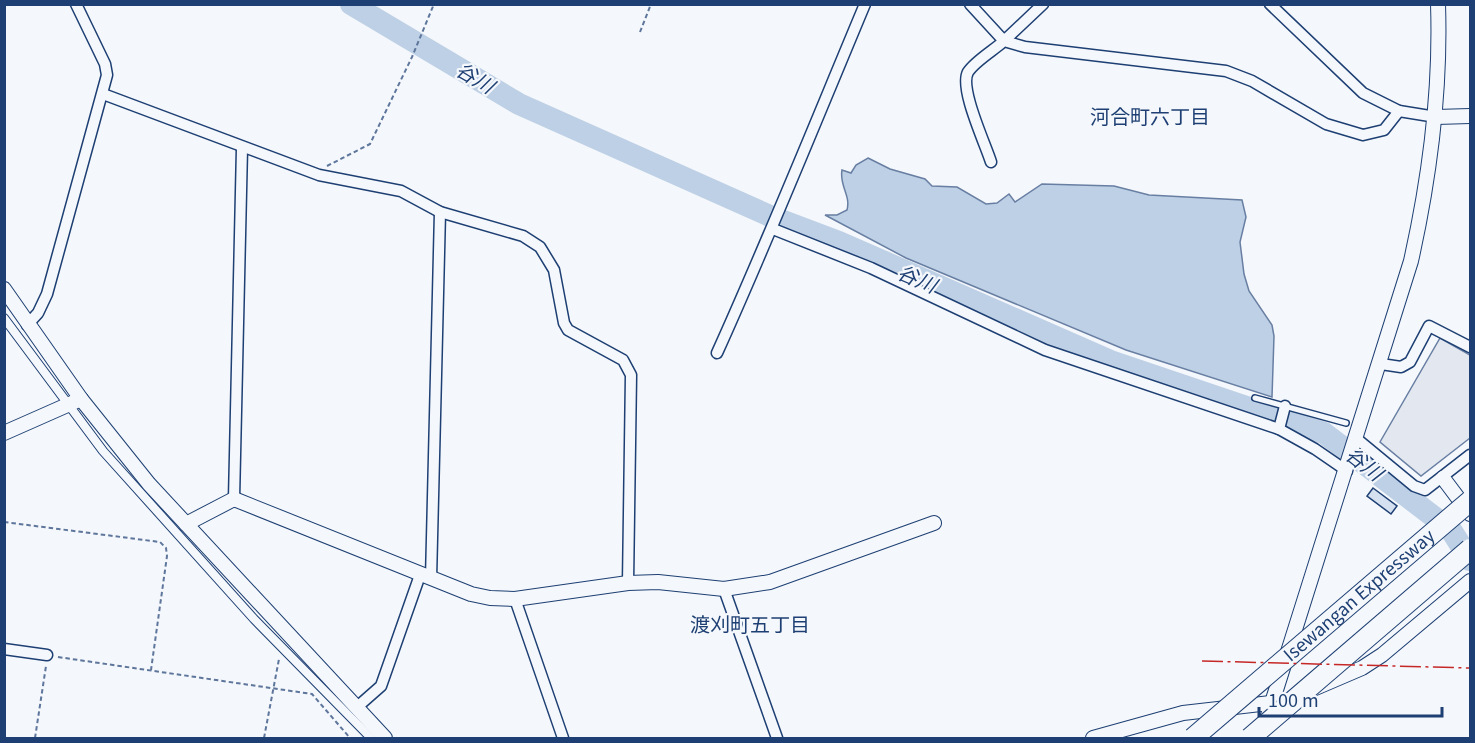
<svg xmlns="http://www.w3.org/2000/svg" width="1475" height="743" font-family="Georgia,'Noto Sans JP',serif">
  <rect width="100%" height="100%" fill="#f4f7fb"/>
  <path fill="#e3e8f0" stroke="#687fa3" stroke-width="1.5" d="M1440,338L1470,355V438L1421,476L1380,442Z"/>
  <path fill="#bed0e5" stroke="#687fa3" stroke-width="1.5" d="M868,158L890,169L925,179L932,186L957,187L986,204L997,203L1009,194L1015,202L1042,184L1114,186L1149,195L1242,200L1246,217L1240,242L1244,274L1249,291L1272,325L1274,336L1272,397L1126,350L906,258L825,215H837L847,210C851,195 839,186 842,170L851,173L856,165Z"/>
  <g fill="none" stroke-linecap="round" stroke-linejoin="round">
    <path stroke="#bed0e5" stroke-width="22" d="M351,4L519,104L770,216L839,242L1113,362L1324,433L1451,530L1470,560"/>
  </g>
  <path fill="#d5e0f0" stroke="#1d3f73" stroke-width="1.5" d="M1373,488L1397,506L1391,514L1367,496Z"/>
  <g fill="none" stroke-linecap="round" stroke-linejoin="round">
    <defs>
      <path id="service" d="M1255,398L1346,423"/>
      <path id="pedestrian" d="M4,318L103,451L254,619L371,738"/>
      <g id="minor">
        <path d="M970,4L1004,41L1043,4"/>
        <path d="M1270,4L1363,93L1399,111L1436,117"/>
        <path d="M103,94L319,175L401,191L440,212L523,236L540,247L554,270L564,323L568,330L623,360L631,375L628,583"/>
        <path d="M991,162C985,143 959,88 968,72C975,61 994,50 1004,41L1025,47L1226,71L1252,81L1326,124L1363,135L1384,130L1399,111"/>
        <path d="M773,229L871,268L1045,350L1279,429L1315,449L1347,471"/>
        <path d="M27,325L38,313L47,294L107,75L105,64L76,4"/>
        <path d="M717,353C769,238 816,121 865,4"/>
        <path d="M1381,364L1401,367L1410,362L1429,326L1470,347"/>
        <path d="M1279,429L1285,406"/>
        <path d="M1357,439L1414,486L1425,490L1470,455"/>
        <path d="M234,499L242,148"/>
        <path d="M431,579L440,212"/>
        <path d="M724,589L777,738"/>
        <path d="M515,599L563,738"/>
        <path d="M4,649L47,655"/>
        <path d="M356,708L381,686L420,575"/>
      </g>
      <g id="tertiary">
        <path d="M1436,117L1470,116"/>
        <path d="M4,289L81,399L149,484L385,738"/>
        <path d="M4,433L81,399"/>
        <path d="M1443,478L1470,514"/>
        <path d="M186,524L234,499L471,594L490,598L515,599L628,583L658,582L724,589L770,582L934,523"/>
        <path d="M1313,689L1362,668L1382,655L1470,581"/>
        <path d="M1265,725L1411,261C1430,176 1441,91 1438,4"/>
        <path d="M1093,738L1183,713L1278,702"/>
      </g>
    </defs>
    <use href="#service" stroke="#1d3f73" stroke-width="8"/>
    <use href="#pedestrian" stroke="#1d3f73" stroke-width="10"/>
    <use href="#minor" stroke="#1d3f73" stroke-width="13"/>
    <use href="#tertiary" stroke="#1d3f73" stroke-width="16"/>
    <g stroke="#5e769c" stroke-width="2" stroke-dasharray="4.5 3" stroke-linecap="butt">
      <path d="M640,32L651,4"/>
      <path d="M327,166L370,144L412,57L434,4"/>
      <path d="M4,522L160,542L166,548L167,556L151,670"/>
      <path d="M58,657L312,694L350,738"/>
      <path d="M35,738L46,666"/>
      <path d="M264,738L279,659"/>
    </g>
    <use href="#service" stroke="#f4f7fb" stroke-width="5"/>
    <use href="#pedestrian" stroke="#f4f7fb" stroke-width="8"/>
    <use href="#minor" stroke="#f4f7fb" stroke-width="10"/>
    <use href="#tertiary" stroke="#f4f7fb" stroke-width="14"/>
    <defs>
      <g id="motorway-bridge">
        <path id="s1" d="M1193,738L1470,501"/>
        <path d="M1250,738L1470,549"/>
      </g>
    </defs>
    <use href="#motorway-bridge" stroke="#1d3f73" stroke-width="22" stroke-linecap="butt"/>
    <use href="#motorway-bridge" stroke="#f4f7fb" stroke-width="20"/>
    <path stroke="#c62828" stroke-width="1.5" stroke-dasharray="21 4.5 3 4.5" stroke-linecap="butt" d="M1202,661L1470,668"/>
  </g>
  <g text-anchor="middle" stroke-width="4.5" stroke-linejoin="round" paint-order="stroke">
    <g font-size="18" fill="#1d3f73" stroke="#f4f7fb">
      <text dy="6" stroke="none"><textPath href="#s1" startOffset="219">Isewangan Expressway</textPath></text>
    </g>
    <g font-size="20" font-style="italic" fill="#1d3f73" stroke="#f4f7fb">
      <text transform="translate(475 78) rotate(31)" y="7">谷川</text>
      <text transform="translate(917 279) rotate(23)" y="7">谷川</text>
      <text transform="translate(1364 464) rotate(38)" y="7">谷川</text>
    </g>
    <g font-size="20" fill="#1d3f73" stroke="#f4f7fb">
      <text x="1150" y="124">河合町六丁目</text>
      <text x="750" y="632">渡刈町五丁目</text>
    </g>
  </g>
  <rect width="1475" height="743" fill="none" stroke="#1d3f73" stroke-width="12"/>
  <path d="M1259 707v9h183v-9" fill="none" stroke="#1d3f73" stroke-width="3"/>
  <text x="1268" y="707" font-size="18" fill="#1d3f73" stroke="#f4f7fb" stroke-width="4.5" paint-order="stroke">100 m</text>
</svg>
